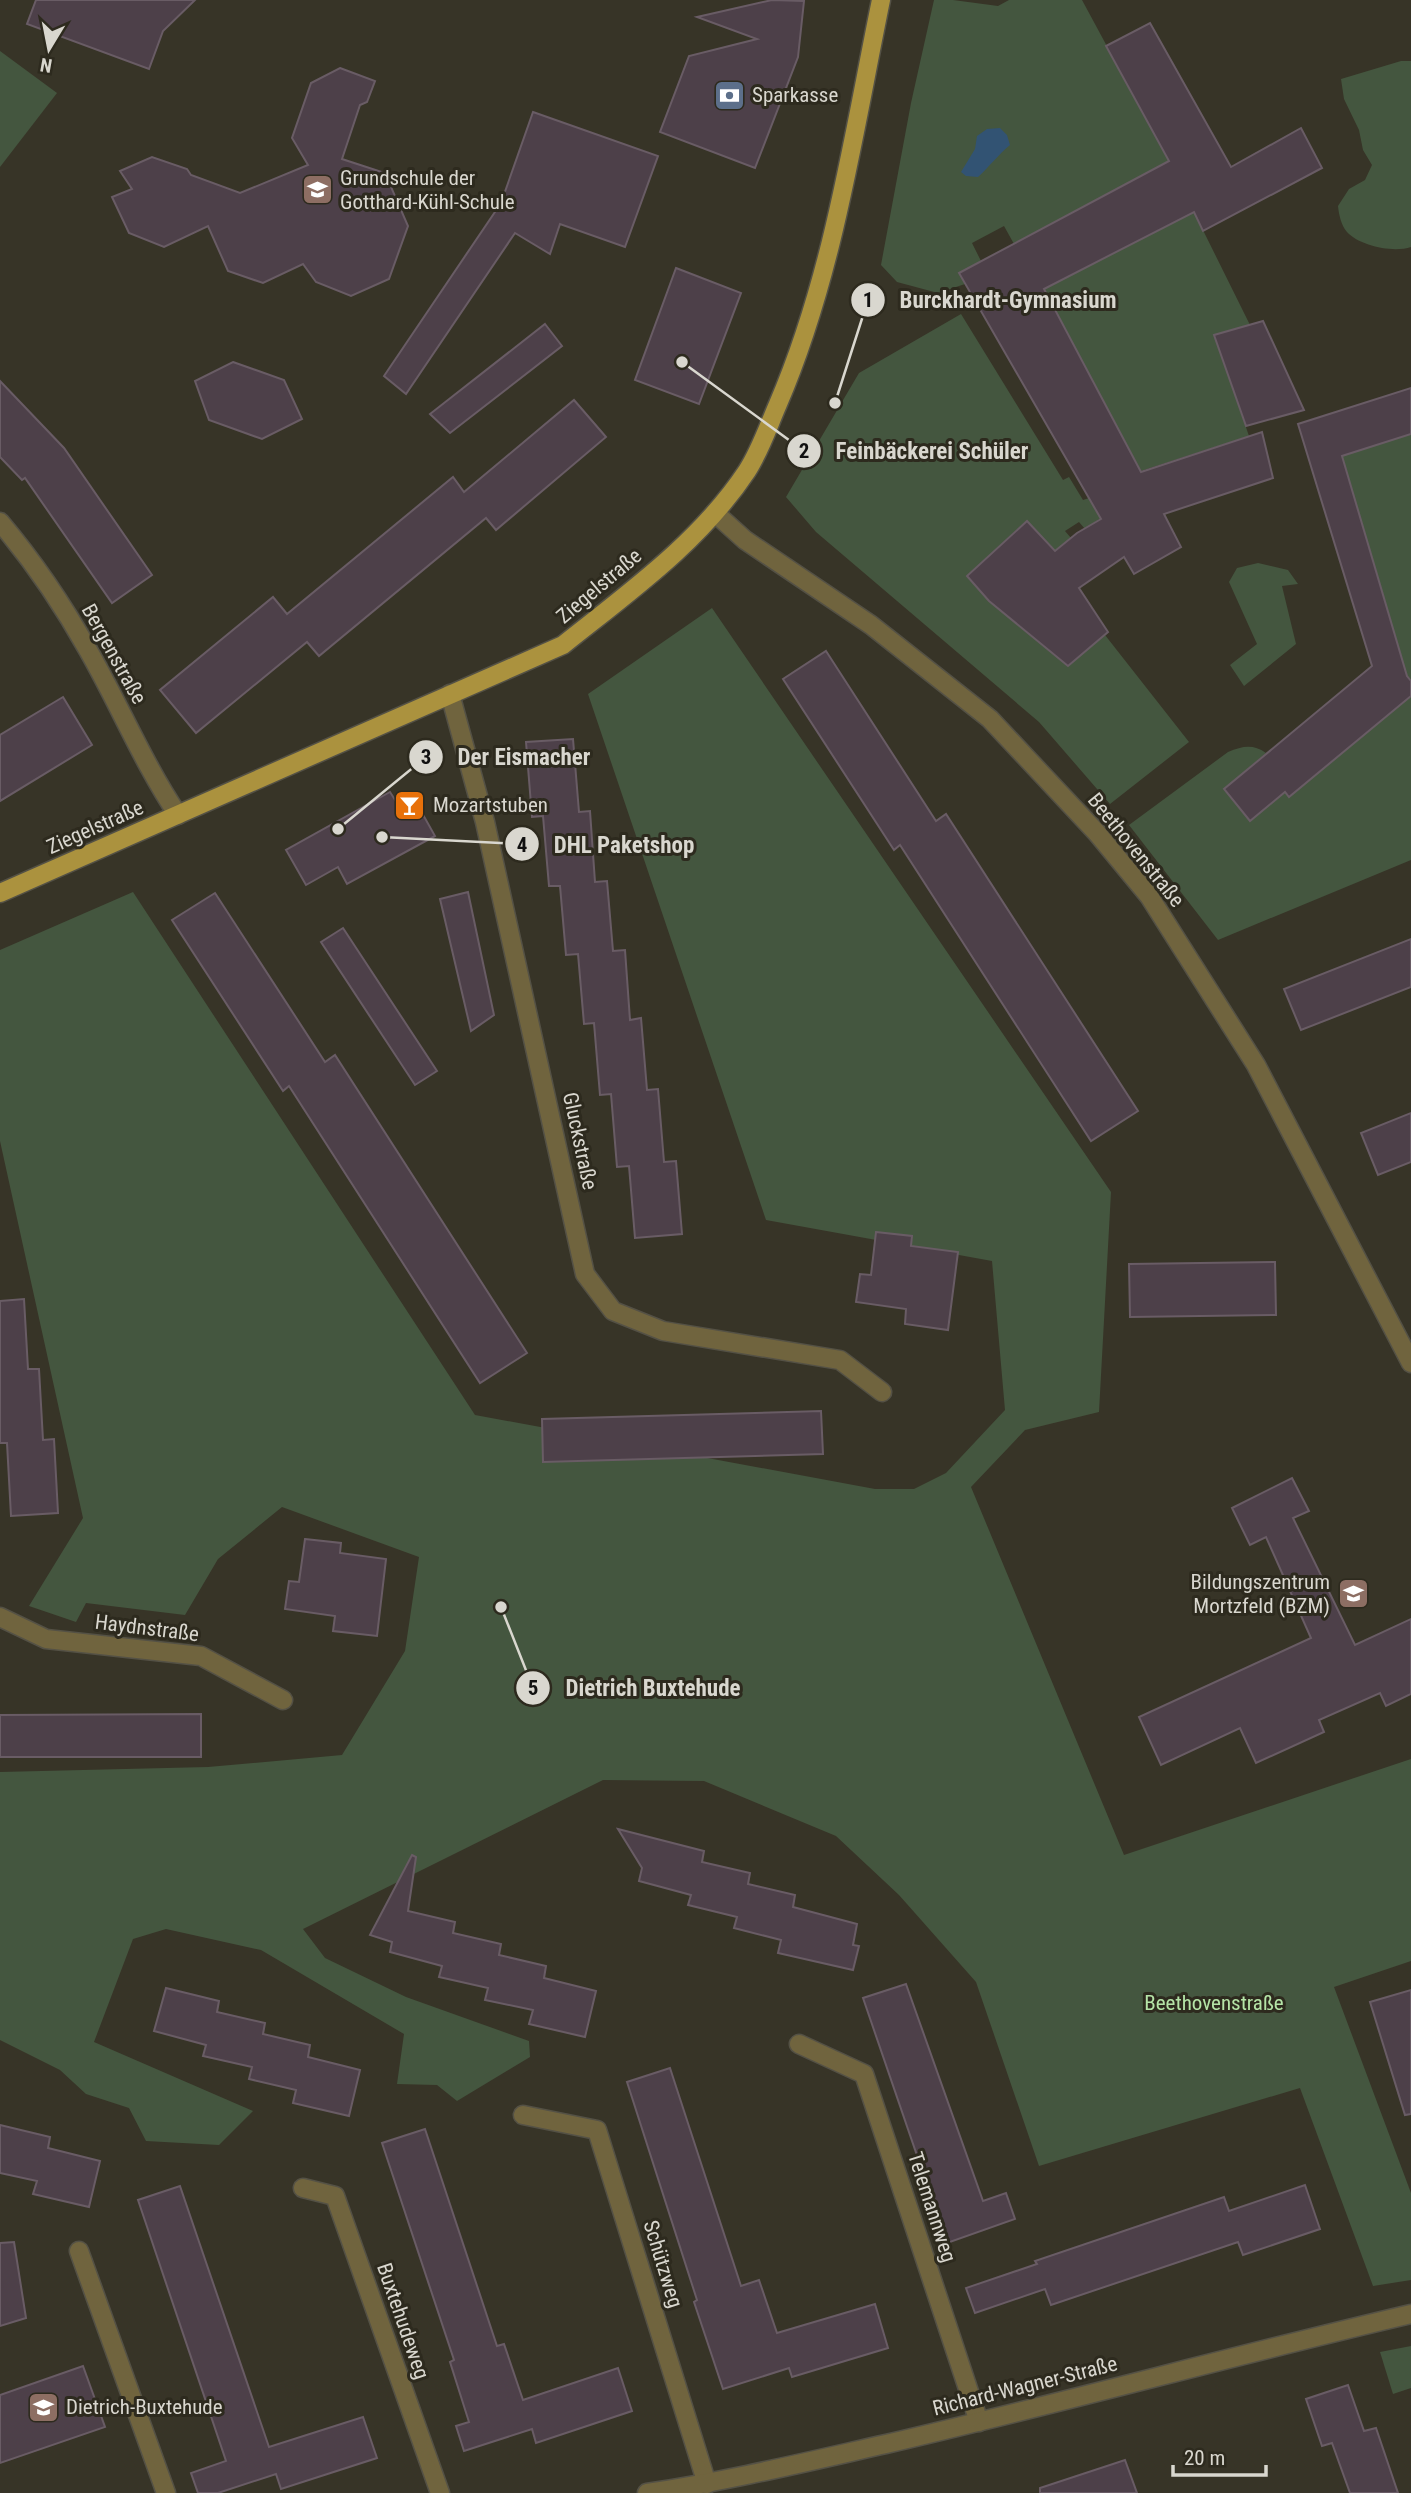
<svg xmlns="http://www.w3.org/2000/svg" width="1411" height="2493" font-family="'Roboto Condensed',sans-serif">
  <rect width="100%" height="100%" fill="#373427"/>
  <g fill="#44563f">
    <path d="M934,0H953L998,6L1009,0H1082L1169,161L1014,244L1004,226L972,243L981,261L965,284L938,293L897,282L881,265L911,103Z"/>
    <path d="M0,51L57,93L0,167Z"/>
    <path d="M1401,61H1411V247C1393,253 1360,246 1347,232C1341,225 1339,215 1338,206L1349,189L1365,180L1372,165L1363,150L1359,130L1344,99L1341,79Z"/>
    <path d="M1194,212L1250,325L1214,335L1249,436L1141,471L1044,289Z"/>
    <path d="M961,314L1063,480L1069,477L1083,500L1089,498L1101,518L1085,529L1079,522L1065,531L1071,538L1054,552L1026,521L967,576L989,601L1068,666L1105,635L1189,742L1110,804L1039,722L816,532L786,497L859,373Z"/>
    <path d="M1411,434V681L1386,654L1398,646L1342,456Z"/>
    <path d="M1258,563L1288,570L1298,584L1282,586L1296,644L1244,686L1230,665L1257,644L1229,582L1237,568Z"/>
    <path d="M712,608L1111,1192L1099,1412L1025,1430L971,1487L1124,1855L1411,1759V1961L1334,1987L1411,2193V2280L1373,2286L1300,2088L1039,2166L976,1982L899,1895L836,1836L704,1781L603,1780L303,1929L325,1958L406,1997L529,2041L530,2057L457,2101L437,2085L397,2084L404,2034L261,1950L166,1929L133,1939L94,2042L253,2111L219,2145L146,2141L129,2108L86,2094L60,2070L0,2040V1772L208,1767L342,1755L405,1651L419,1557L282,1507L218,1559L185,1615L86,1603L76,1622L29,1606L83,1518L0,1141V950L133,892L475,1415L875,1489H914L946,1473L1005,1410L992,1261L766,1220L588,694Z"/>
    <path d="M1411,696V860L1218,940L1129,825L1228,752C1243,746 1253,744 1266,753L1224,789L1250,820L1285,792L1289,796Z"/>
    <path d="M1411,2346V2388L1393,2394L1380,2352Z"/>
  </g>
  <path fill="#325373" d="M1000,128L1007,135L1010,145C998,155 989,167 978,177L966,176L961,172L975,149L977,136L987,129Z"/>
  <g fill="#4d4049" stroke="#695c65" stroke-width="2">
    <path d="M36,0H195L163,31L149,69L27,24Z"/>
    <path d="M772,0L804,1L798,57L755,168L660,132L689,56L757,39L697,17Z"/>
    <path d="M1150,23L1231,167L1301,128L1322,168L1203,231L1194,212L1044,289L1141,472L1262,432L1273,478L1164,514L1181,547L1134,574L1124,557L1079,588L1108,632L1068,666L989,601L967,576L1027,521L1055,551L1077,533L1101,519L959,273L1169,161L1106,46Z"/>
    <path d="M340,68L375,81L367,102L360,105L342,159L385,173L408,226L389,279L351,296L316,282L303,264L263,283L228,271L208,226L164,247L129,233L112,197L132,189L120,171L152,157L187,169L191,175L240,193L308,165L292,138L311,83Z"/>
    <path d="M533,112L658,156L625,247L560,224L550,254L515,233L406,394L384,376L501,203Z"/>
    <path d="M676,268L741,293L699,404L635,380Z"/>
    <path d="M1263,321L1304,410L1246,426L1214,335Z"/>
    <path d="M545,324L562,346L450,433L430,414Z"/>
    <path d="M233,362L284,380L302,419L262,439L209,420L195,381Z"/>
    <path d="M0,381L64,448L152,575L112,603L25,478L22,480L0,457Z"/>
    <path d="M1411,388V434L1342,456L1407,676L1411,681V696L1289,797L1285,792L1250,821L1224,789L1372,666L1298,424Z"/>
    <path d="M574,400L606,437L496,530L486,518L319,656L307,642L196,733L160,690L273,597L287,614L453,477L464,492Z"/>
    <path d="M826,651L936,821L946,814L1138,1111L1091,1141L900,845L894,850L783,679Z"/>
    <path d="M63,697L92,745L0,801V735Z"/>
    <path d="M573,739L579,812L590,811L595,882L607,881L613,951L625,950L630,1020L641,1018L647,1090L658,1089L664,1162L676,1161L682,1234L635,1238L629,1166L617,1167L611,1094L600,1095L594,1023L584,1024L578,954L566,955L560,886H549L543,816L532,817L526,742Z"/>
    <path d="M390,792L397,803L412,795L435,836L347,884L338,867L306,885L286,850Z"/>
    <path d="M468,892L494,1015L471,1031L440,899Z"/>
    <path d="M215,893L325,1062L335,1055L527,1353L480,1383L289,1086L283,1091L172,920Z"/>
    <path d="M343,928L437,1071L415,1085L321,942Z"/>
    <path d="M1411,939V987L1301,1030L1284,989Z"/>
    <path d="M1411,1113V1162L1378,1175L1361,1133Z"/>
    <path d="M876,1232L912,1236L911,1246L958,1252L948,1330L905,1324L906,1309L856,1302L860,1274L871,1275Z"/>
    <path d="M1275,1262L1276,1315L1130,1317L1129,1264Z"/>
    <path d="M24,1299L28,1369H39L43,1440L54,1439L58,1513L11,1516L7,1443H0V1301Z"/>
    <path d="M821,1411L823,1454L543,1462L542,1419Z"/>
    <path d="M1292,1478L1309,1511L1293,1518L1355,1645L1411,1619V1694L1386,1706L1380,1693L1319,1720L1324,1732L1256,1763L1240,1728L1161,1765L1139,1717L1311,1638L1266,1537L1250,1545L1232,1508Z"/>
    <path d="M305,1539L341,1543L340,1553L386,1559L377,1636L333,1631L335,1616L285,1609L289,1581L299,1582Z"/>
    <path d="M201,1714V1757H0V1715Z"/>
    <path d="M618,1829L704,1851L702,1862L750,1873L748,1884L795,1895L793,1907L857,1924L853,1945L859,1946L853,1970L778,1953L781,1940L734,1928L737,1917L688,1905L691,1895L639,1881L642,1868Z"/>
    <path d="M412,1855L416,1857L408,1911L455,1922L453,1933L501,1944L499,1955L546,1966L544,1978L596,1991L585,2037L529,2024L533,2010L485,2000L488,1988L439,1977L442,1966L390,1952L392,1942L370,1935Z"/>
    <path d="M906,1984L983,2201L1006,2193L1015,2219L947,2243L863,1998Z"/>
    <path d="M166,1988L219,2001L217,2012L265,2023L263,2034L310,2045L308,2057L360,2070L349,2116L293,2103L296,2090L249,2079L252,2067L203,2056L206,2045L154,2031Z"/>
    <path d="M1411,1990V2114L1405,2115L1370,2002Z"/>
    <path d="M670,2068L741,2286L759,2280L777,2333L875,2304L888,2348L792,2377L789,2368L723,2389L694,2302L697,2300L627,2082Z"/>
    <path d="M0,2125L50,2137L48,2148L100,2161L89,2207L33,2194L37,2181L0,2173Z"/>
    <path d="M425,2129L497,2346L504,2344L523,2400L618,2368L632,2411L536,2443L532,2429L464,2451L456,2426L469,2422L450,2362L454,2360L382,2143Z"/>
    <path d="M1305,2185L1320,2229L1243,2255L1238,2242L1051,2305L1045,2289L975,2313L966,2288L1037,2264L1035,2261L1224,2197L1229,2211Z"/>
    <path d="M180,2186L269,2447L363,2417L377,2458L281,2489L276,2474L218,2493H198L191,2473L226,2461L138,2200Z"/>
    <path d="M14,2242L26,2318L0,2326V2243Z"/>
    <path d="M83,2366L105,2427L0,2463V2395Z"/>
    <path d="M1348,2385L1364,2431L1376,2428L1398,2493H1350L1332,2443L1322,2446L1306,2399Z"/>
    <path d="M1125,2460L1137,2493H1040V2488Z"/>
  </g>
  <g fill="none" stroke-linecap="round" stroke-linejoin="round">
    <defs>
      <g id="minor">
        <path d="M715,513L745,540L871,625L990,719L1097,833L1149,896L1256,1065L1411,1363"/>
        <path d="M0,522C33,561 63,605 88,650C119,704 143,763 178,815"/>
        <path d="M450,694L485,822L585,1274L613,1311L663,1331L840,1360L882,1392"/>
        <path d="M0,1617L46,1639L201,1656L283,1700"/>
        <path d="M799,2044L864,2074L979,2422"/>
        <path d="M523,2115L597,2130L707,2484"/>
        <path d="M303,2188L335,2196L440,2493"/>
        <path d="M79,2251L166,2493"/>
        <path d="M647,2493C728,2481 806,2462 886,2444C1062,2403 1236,2355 1411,2314"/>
      </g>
      <path id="major" d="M0,893L563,645C628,593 700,542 747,471C760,451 768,427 778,404C833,276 853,136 881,0"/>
    </defs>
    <use href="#minor" stroke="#545145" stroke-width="21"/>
    <use href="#major" stroke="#545145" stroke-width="21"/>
    <use href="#minor" stroke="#70643e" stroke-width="18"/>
    <use href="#major" stroke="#ab923e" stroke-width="18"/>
  </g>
  <defs>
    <symbol id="bank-square" viewBox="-11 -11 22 22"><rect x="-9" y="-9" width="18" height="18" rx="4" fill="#5c6f8a" stroke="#2d2a1e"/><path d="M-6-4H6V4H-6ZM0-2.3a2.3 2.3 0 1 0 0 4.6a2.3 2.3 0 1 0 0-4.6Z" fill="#fff"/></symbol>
    <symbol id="school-square" viewBox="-11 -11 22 22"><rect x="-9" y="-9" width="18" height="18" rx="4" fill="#8d6e63" stroke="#2d2a1e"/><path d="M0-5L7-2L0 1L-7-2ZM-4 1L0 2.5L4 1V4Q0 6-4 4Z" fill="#fff"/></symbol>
    <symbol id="bar-square" viewBox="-11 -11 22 22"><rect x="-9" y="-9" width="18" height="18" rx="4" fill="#e8710a" stroke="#2d2a1e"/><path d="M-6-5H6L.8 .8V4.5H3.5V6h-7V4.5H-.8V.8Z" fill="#fff"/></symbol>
  </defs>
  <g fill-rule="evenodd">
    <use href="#bank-square" x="712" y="78" width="35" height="35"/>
    <use href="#school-square" x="300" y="172" width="35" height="35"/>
    <use href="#bar-square" x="392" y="788" width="35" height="35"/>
    <use href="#school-square" x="1336" y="1576" width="35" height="35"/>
    <use href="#school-square" x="26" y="2390" width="35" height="35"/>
  </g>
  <g text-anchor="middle" stroke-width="6" stroke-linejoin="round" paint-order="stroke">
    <g font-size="21" fill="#d9d7cf" stroke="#2d2a1e" text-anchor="start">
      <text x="752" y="102">Sparkasse</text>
      <text x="340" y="185">Grundschule der<tspan x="340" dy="24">Gotthard-Kühl-Schule</tspan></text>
      <text x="433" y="812">Mozartstuben</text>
      <text x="1330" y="1589" text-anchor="end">Bildungszentrum<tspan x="1330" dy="24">Mortzfeld (BZM)</tspan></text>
      <text x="66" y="2414">Dietrich-Buxtehude</text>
    </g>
    <g font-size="21" fill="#d9d7cf" stroke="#2d2a1e">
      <text transform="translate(599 586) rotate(-40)" y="7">Ziegelstraße</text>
      <text transform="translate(114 654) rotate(61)" y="7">Bergenstraße</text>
      <text transform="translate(95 827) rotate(-24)" y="7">Ziegelstraße</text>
      <text transform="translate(1136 850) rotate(51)" y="7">Beethovenstraße</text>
      <text transform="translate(580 1141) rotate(78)" y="7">Gluckstraße</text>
      <text transform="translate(147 1628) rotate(7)" y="7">Haydnstraße</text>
      <text transform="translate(932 2207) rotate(72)" y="7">Telemannweg</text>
      <text transform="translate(663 2264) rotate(73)" y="7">Schützweg</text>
      <text transform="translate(403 2321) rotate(71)" y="7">Buxtehudeweg</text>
      <text transform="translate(1025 2386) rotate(-14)" y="7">Richard-Wagner-Straße</text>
    </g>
    <g font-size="21" fill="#b5e4a7" stroke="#2d2a1e">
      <text x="1214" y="2010">Beethovenstraße</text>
    </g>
  </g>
  <path fill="none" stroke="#d9d7cf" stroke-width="2.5" d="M835 403L868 300M682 362L804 451M338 829L426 757M382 837L522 844M501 1607L533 1688"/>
  <g fill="#d9d7cf" stroke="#2d2a1e" stroke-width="2.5">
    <circle cx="835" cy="403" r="7"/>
    <circle cx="682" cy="362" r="7"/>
    <circle cx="338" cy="829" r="7"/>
    <circle cx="382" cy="837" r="7"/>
    <circle cx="501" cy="1607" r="7"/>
    <circle cx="868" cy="300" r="18"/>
    <circle cx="804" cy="451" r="18"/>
    <circle cx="426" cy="757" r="18"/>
    <circle cx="522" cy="844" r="18"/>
    <circle cx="533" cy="1688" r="18"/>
  </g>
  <g font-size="21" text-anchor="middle" font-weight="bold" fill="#111">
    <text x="868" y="307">1</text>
    <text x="804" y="458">2</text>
    <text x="426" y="764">3</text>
    <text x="522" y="852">4</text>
    <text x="533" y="1695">5</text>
  </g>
  <g font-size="23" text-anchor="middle" font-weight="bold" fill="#d9d7cf" stroke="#2d2a1e" stroke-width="6" stroke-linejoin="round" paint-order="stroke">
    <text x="1008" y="308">Burckhardt-Gymnasium</text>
    <text x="932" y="459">Feinbäckerei Schüler</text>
    <text x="524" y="765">Der Eismacher</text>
    <text x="624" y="853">DHL Paketshop</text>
    <text x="653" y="1696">Dietrich Buxtehude</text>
  </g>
  <g transform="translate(49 49) rotate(190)" stroke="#2d2a1e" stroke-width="5" paint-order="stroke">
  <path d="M0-5L12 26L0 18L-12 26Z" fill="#d9d7cf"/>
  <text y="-10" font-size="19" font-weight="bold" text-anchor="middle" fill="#d9d7cf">N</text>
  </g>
  <path d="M1173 2465v10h93v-10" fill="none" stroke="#d9d7cf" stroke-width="3.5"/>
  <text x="1184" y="2465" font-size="21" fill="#d9d7cf" stroke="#2d2a1e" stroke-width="5" paint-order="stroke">20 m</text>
</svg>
